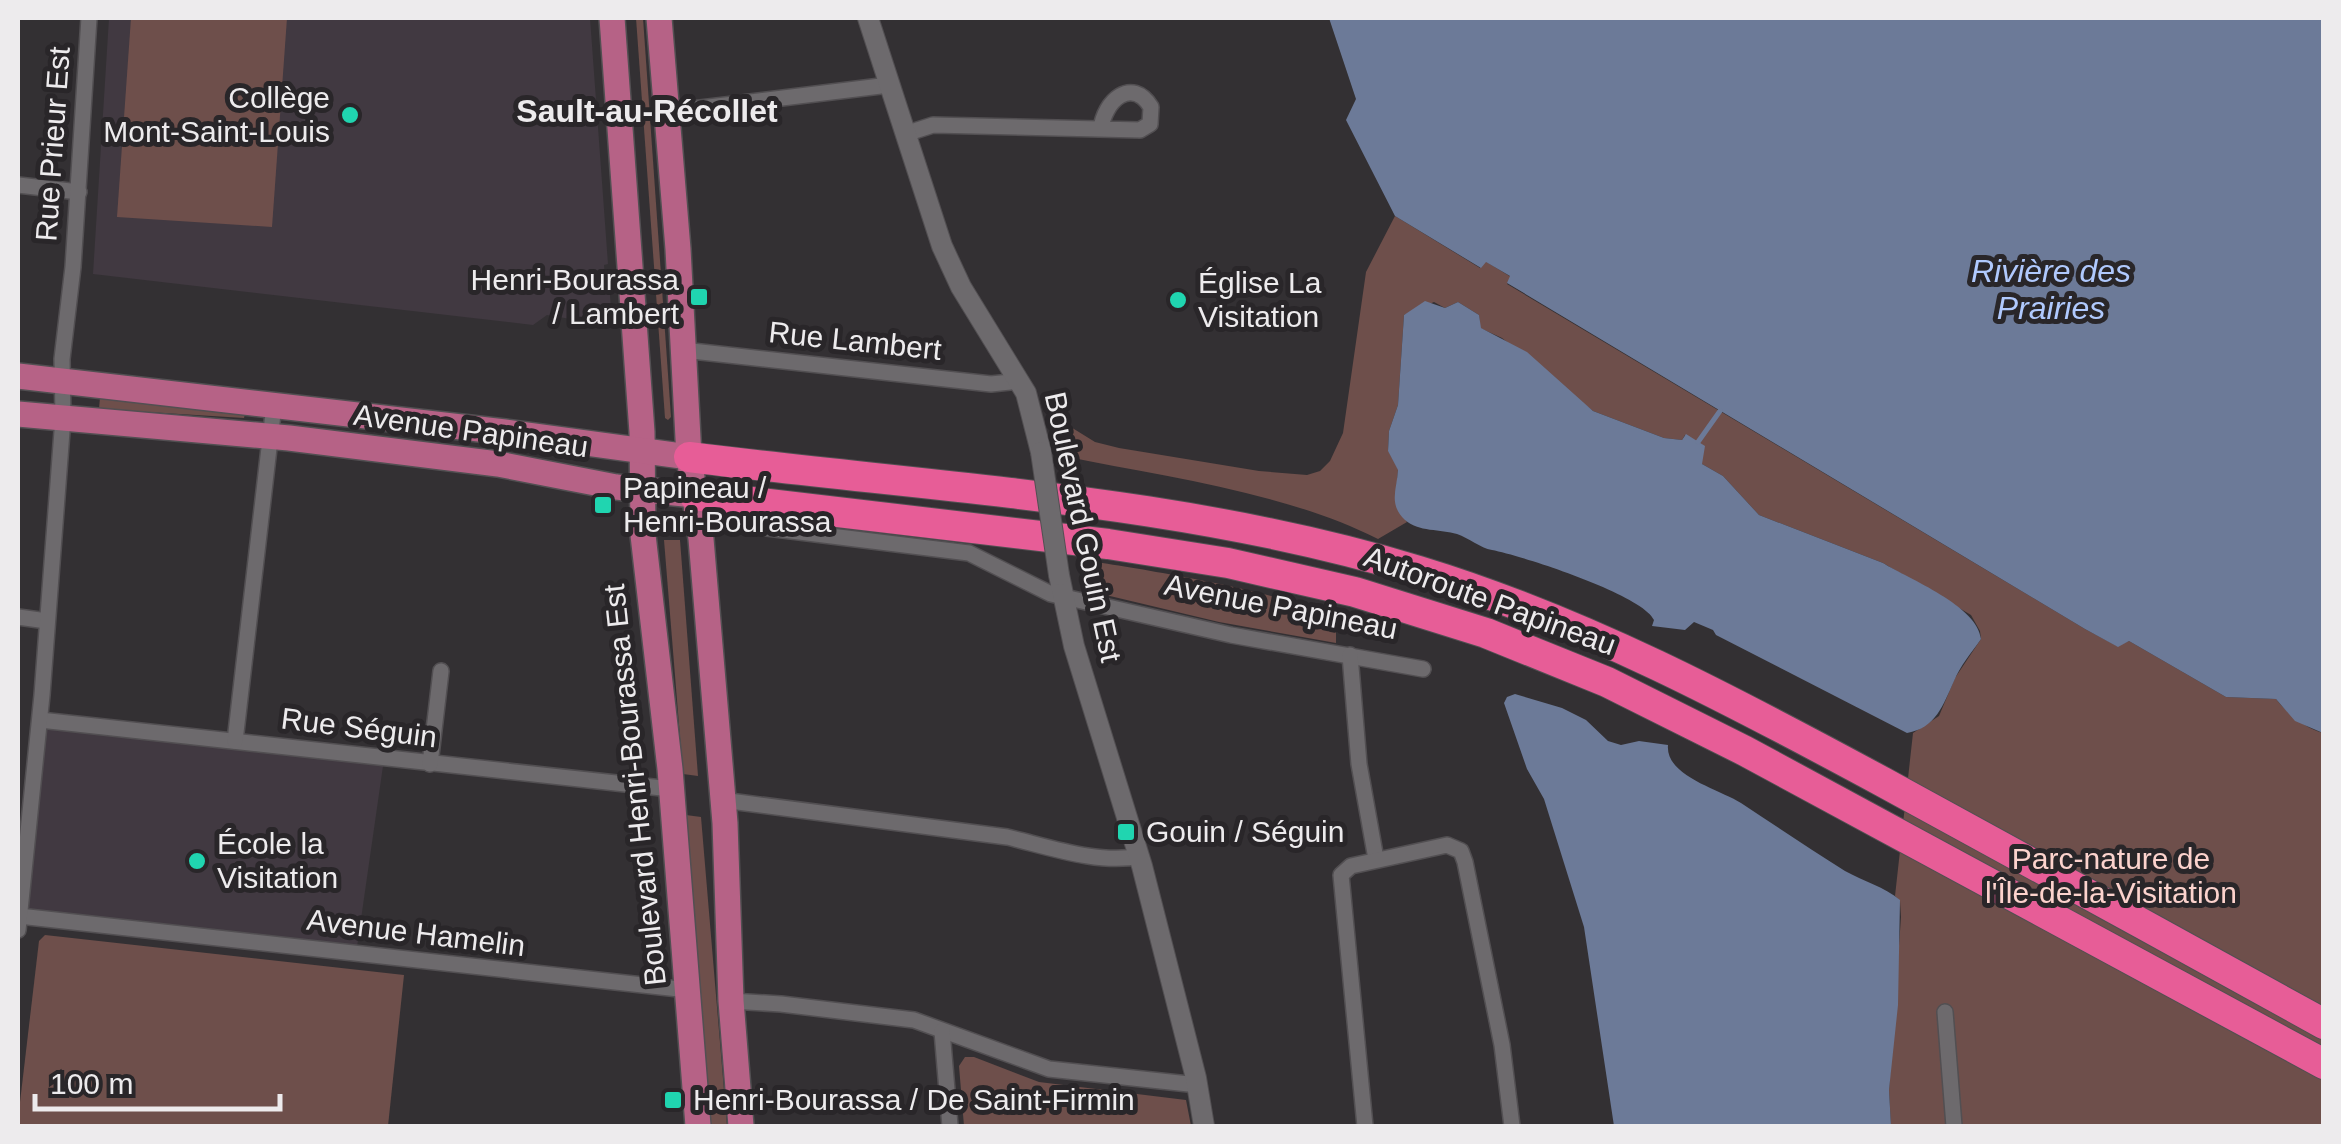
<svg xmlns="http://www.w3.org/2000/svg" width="2341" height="1144" font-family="Helvetica,sans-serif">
  <rect width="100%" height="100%" fill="#333033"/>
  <g fill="#413941">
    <path d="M109,18H590L608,264L604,265L605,279H609L612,326L547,315L533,325L93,274Z"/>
    <path d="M40,720L384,759L356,954L19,916Z"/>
  </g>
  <g fill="#6e4f4b">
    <path d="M131,18H287L272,227L117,217Z"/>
    <path d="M636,18H643L671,417L668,420L665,418Z"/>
    <path d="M1395,216L1480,268L1485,261L1511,277L1507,284L2085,629L2117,646L2129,641L2226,697L2276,699C2287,713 2306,729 2323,733V1126H1891L1889,1090L1901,917L1900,901L1895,896L1913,733L1939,716L1955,678L1981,639L1980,631L1971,615L1883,563L1759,515L1723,476L1702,464L1685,435L1682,440L1664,438L1593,411L1502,338L1480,328L1479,315L1458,302L1445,308L1434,302L1404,315L1398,405L1389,431L1388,450L1398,469C1397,496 1390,497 1407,522L1378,539C1285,492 1165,477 1063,456L1053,416L1095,442L1119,448L1259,471L1307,475L1320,471L1330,461L1343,433L1366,272Z"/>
    <path d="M100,397L245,414L244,418L99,409Z"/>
    <path d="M664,540H680L698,776L683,774Z"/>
    <path d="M1077,559C1128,567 1303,593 1336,622V643L1219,622L1089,591L1090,588L1084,586Z"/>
    <path d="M686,815L701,817L727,1126H711Z"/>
    <path d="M45,935L404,975L388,1126H21L18,1119L39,941Z"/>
    <path d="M965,1057H974L1039,1082L1186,1100L1191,1126H964L959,1066Z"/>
  </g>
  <g fill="#6c7a98">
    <path d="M1329,18H2323V733L2295,721L2276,699L2226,697L2129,641L2118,647L2085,629L1507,283L1510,276L1486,262L1481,268L1395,216L1346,120L1356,99Z"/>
    <path d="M1425,301L1445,308L1458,302L1479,315L1481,328L1527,352L1593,411L1664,438L1682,440L1686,434L1705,446L1702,464L1723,476L1759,515L1883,563C1909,579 1978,606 1981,639C1972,652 1960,666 1954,681C1943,705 1936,728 1907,733L1716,635L1713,630L1694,622L1685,630L1652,626L1654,620C1643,595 1523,556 1492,550C1480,548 1469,538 1457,534C1441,529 1418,532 1405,520C1388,504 1397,489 1398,470L1388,451L1389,431L1398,405L1404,315Z"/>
    <path d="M1515,694L1562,708L1586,720L1608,741L1621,745L1639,741L1668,745C1665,776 1719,789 1741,803C1776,826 1810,849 1845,871C1863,881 1885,887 1900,900L1898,1005L1889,1090L1891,1126H1614L1584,927L1544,799L1527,769L1504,703L1507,697Z"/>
  </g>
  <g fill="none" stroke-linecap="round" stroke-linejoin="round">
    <path stroke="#6c7a98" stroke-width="5" d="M1698,442L1720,411"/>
    <defs>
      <g id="minor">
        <path d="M667,112L889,85"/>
        <path d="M905,134L933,125L1140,130L1150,124L1151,107C1132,76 1104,101 1101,129"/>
        <path d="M18,185L79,192"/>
        <path d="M683,350L991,384L1020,381"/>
        <path d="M697,498L717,522L969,553L1051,594L1231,635L1423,669"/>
        <path d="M18,617L47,621"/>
        <path d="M1350,655L1359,764L1376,859"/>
        <path d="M40,720L671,789"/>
        <path d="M235,741L274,405"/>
        <path d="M430,764L441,671"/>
        <path d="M722,800L1007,837C1046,846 1099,865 1140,856"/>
        <path d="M19,916L688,990"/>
        <path d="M18,930L42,695L63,418L62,359L73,267L89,18"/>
        <path d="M731,1001L781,1004L914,1020L1049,1069L1198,1085"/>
        <path d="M1945,1012L1954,1126"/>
        <path d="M942,1031L950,1126"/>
        <path d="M1365,1126L1341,875L1351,866L1447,845L1461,851L1465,862L1502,1045L1512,1126"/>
      </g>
      <g id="tertiary">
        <path d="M868,18L942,246L961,287L1026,393L1041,452"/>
        <path d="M1059,575L1074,646L1142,866L1196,1078L1204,1126"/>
      </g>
      <g id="primary">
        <path d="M612,18L642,432L643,535L670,769L698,1126"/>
        <path d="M659,18L678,249L689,457L701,539L725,823L731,1001L741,1126"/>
        <path d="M18,376L505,432L689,457"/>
        <path d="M18,414L289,438L498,464L616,487L694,495"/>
      </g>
      <g id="motorway">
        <path d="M689,457C933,488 1183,499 1419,571C1583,621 1733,701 1883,782C2031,862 2177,943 2324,1024"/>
        <path d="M694,495L1108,544L1228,563L1355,592L1486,633L1607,682L1745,751L2324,1064"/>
      </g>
    </defs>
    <use href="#minor" stroke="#524f52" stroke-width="18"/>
    <use href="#tertiary" stroke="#524f52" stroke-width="22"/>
    <use href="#primary" stroke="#524f52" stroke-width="28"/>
    <use href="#motorway" stroke="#524f52" stroke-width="32"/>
    <use href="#minor" stroke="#6d6a6d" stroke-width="15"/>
    <use href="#tertiary" stroke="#6d6a6d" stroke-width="20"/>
    <use href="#primary" stroke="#b66286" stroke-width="25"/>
    <use href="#motorway" stroke="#e75d97" stroke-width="30"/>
    <defs>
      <path id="tertiary-bridge" d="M1041,452L1059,575"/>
    </defs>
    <use href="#tertiary-bridge" stroke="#524f52" stroke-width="22" stroke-linecap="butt"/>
    <use href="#tertiary-bridge" stroke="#6d6a6d" stroke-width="20"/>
  </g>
  <g fill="#20d5b0" stroke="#292629" stroke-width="4">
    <circle cx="350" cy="115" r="10"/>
    <rect x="689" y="287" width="20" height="20" rx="5"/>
    <circle cx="1178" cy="300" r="10"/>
    <rect x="593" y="495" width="20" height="20" rx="5"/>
    <rect x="1116" y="822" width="20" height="20" rx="5"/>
    <circle cx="197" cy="861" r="10"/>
    <rect x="663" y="1090" width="20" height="20" rx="5"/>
  </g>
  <g text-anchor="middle" stroke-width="10" stroke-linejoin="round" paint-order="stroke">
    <g font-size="30" fill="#edebed" stroke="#292629" text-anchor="start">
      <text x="330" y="108" text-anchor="end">Collège<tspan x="330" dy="34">Mont-Saint-Louis</tspan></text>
      <text x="679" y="290" text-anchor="end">Henri-Bourassa<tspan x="679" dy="34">/ Lambert</tspan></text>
      <text x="1198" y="293">Église La<tspan x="1198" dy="34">Visitation</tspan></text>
      <text x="623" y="498">Papineau /<tspan x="623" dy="34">Henri-Bourassa</tspan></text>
      <text x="1146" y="842">Gouin / Séguin</text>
      <text x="217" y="854">École la<tspan x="217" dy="34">Visitation</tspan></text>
      <text x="693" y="1110">Henri-Bourassa / De Saint-Firmin</text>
    </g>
    <g font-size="30" fill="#edebed" stroke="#292629">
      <text transform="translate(53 144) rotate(-86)" y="10">Rue Prieur Est</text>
      <text transform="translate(855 341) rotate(6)" y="10">Rue Lambert</text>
      <text transform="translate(471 431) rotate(8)" y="10">Avenue Papineau</text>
      <text transform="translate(1083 527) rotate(78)" y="10">Boulevard Gouin Est</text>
      <text transform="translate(1490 601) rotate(20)" y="10">Autoroute Papineau</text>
      <text transform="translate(1281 607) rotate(11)" y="10">Avenue Papineau</text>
      <text transform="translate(359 728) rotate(7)" y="10">Rue Séguin</text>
      <text transform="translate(635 785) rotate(-96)" y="10">Boulevard Henri-Bourassa Est</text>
      <text transform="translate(416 933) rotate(7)" y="10">Avenue Hamelin</text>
    </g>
    <g font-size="30" fill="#fcd3cd" stroke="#292629">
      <text x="2111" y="869">Parc-nature de<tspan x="2111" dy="34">l'Île-de-la-Visitation</tspan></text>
    </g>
    <g font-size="32" font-weight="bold" fill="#edebed" stroke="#292629">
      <text x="647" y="122">Sault-au-Récollet</text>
    </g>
    <g font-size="32" font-style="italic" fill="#b0c9fd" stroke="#292629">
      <text x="2051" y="282">Rivière des<tspan x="2051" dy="37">Prairies</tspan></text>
    </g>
  </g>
  <rect width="2341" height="1144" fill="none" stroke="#edebed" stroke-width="40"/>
  <path d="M35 1094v15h245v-15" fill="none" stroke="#edebed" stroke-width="5"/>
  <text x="50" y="1094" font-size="30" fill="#edebed" stroke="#292629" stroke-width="8" paint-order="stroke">100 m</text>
</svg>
